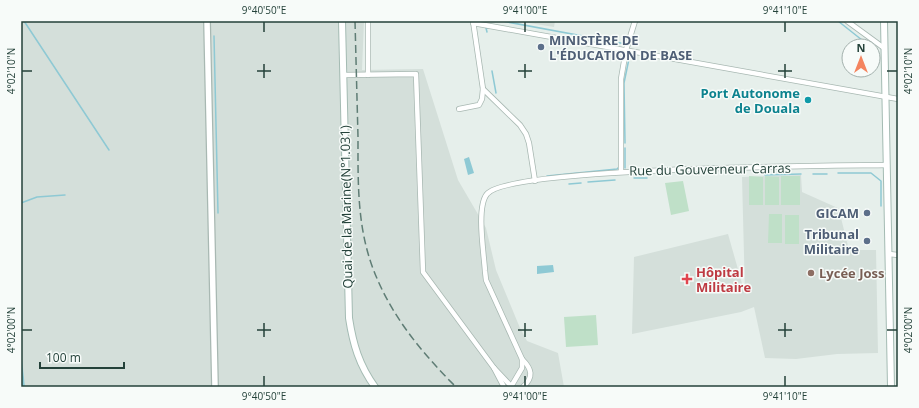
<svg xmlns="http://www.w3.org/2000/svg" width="919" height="408" font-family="'Open Sans',sans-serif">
  <rect width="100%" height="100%" fill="#e6efeb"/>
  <g fill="#d4dfda">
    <path d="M21,21H364L362,70L423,69L458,180L486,228L496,270L520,328L527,341L558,353L564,387H25L21,350Z"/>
    <path d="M517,21H555L554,27Z"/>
    <path d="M801,175L802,192L840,209L839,210L849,250H876L878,353L837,354L796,359L765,358L754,307L741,312L632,334L634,257L728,234L745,294L742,177Z"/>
  </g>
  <g fill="#bfe0c8">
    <path d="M749,176L763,177V205H749Z"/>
    <path d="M765,176L779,177V205H765Z"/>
    <rect x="781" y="176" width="19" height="29"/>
    <path d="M683,181L689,211L671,215L665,183Z"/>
    <path d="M769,214H782V243H768Z"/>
    <rect x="785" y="215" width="14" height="29"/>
    <path d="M596,315L598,345L566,347L564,317Z"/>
  </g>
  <g fill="#8ec9d4">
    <path d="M469,157L474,173L468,175L464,159Z"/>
    <path d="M553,265L554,272L537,274V266Z"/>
    <path d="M21,350L25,387H21Z"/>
  </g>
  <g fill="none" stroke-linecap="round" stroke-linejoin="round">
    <g stroke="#8ec9d4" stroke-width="1.5">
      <path d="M24,21L109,150"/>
      <path d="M502,21L626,44"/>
      <path d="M838,21L867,44"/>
      <path d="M487,32L486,28H488"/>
      <path d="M214,36L218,213"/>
      <path d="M492,71L496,93"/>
      <path d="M619,127V79"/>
      <path d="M625,143L624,83L630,54"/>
      <path d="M625,148V168"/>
      <path d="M838,173H871L881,181V206"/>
      <path d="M813,174H827"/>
      <path d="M765,175L801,174"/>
      <path d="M547,176L617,169L619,167"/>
      <path d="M634,178H647"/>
      <path d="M588,182L615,180"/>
      <path d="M569,184L581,183"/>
      <path d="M21,203L37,197L65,195"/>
      <path d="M348,329L352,346"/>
    </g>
    <defs>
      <g id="minor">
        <path d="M368,21V75"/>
        <path d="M473,21L483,89L520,125L526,134L529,143L535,181"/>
        <path d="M847,21L884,48"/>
        <path d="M473,23L898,99"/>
        <path d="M344,75L416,74L423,272L494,368L510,385"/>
        <path d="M459,109L479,105L482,99L483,89"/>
        <path d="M621,171V79L626,50L635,21"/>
        <path d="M889,254L898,255"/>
        <path d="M522,359C532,369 534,377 523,387"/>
        <path d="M494,368L504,387"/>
        <path d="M512,385L522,368V359L486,280L485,271C484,254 476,207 487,194C508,167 834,166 887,165"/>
      </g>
      <path id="tertiary" d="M207,21L215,387"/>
      <g id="secondary">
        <path d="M342,21L349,318C353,344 359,365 375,387"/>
        <path d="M884,21L891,387"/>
      </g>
    </defs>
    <use href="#minor" stroke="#a8b8b2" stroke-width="6"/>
    <use href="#tertiary" stroke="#a8b8b2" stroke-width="8"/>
    <use href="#secondary" stroke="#a4bbb3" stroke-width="8"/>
    <use href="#minor" stroke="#fff" stroke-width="4.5"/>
    <use href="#tertiary" stroke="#fff" stroke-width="5.5"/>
    <use href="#secondary" stroke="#fff" stroke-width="6"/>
    <path stroke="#5f7d75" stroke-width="1.5" stroke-dasharray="8 4" stroke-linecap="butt" d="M355,21C356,60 357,98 358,137C358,179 357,222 371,263C388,312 420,351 456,387"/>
  </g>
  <path fill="none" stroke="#24423a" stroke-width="1.5" d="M264,22V32M525,22V32M785,22V32M264,64V78M525,64V78M785,64V78M22,71H32M257,71H271M518,71H532M778,71H792M887,71H897M264,323V337M525,323V337M785,323V337M22,330H32M257,330H271M518,330H532M778,330H792M887,330H897M264,376V386M525,376V386M785,376V386"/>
  <g fill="#5c6f8a" stroke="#f7fbf9" stroke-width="1.5">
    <circle cx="541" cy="47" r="4"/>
    <circle cx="867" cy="213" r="4"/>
    <circle cx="867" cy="241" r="4"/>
  </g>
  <circle fill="#0f9aa8" stroke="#f7fbf9" stroke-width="1.5" cx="808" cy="100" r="4"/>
  <circle fill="#8d6e63" stroke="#f7fbf9" stroke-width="1.5" cx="811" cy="273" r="4"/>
  <path fill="#e0444e" stroke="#f7fbf9" stroke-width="1.5" d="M685 273h4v4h4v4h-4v4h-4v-4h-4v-4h4z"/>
  <g text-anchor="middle" stroke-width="3" stroke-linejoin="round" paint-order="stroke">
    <g font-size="13" font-weight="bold" fill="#4e5e75" stroke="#f7fbf9" text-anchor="end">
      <text x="549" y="45" text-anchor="start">MINISTÈRE DE<tspan x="549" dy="15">L'ÉDUCATION DE BASE</tspan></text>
      <text x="859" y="218">GICAM</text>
      <text x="859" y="239">Tribunal<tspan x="859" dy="15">Militaire</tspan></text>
    </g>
    <g font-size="13" font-weight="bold" fill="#0d838f" stroke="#f7fbf9" text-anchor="end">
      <text x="800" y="98">Port Autonome<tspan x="800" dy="15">de Douala</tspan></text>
    </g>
    <g font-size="13" fill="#24423a" stroke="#f7fbf9">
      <text transform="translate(710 169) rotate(-1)" y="5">Rue du Gouverneur Carras</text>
      <text transform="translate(346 207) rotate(-91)" y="5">Quai de la Marine(N°1.031)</text>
    </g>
    <g font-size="13" font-weight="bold" fill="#be3a42" stroke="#f7fbf9" text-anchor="start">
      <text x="696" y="277">Hôpital<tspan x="696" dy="15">Militaire</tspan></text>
    </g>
    <g font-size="13" font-weight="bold" fill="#785e54" stroke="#f7fbf9" text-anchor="start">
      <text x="819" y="278">Lycée Joss</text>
    </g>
  </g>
  <rect width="919" height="408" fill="none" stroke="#f7fbf9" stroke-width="44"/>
  <g transform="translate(861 58)"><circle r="19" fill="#f7fbf9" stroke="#a3b1ad"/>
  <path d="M0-3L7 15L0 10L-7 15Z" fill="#f4845f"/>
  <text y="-6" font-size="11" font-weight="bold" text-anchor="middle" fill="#24423a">N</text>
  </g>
  <path d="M40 362v6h84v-6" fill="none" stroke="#24423a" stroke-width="2"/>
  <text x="46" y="362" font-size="12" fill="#24423a" stroke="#f7fbf9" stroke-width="3" paint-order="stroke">100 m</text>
  <rect x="22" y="22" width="875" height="364" fill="none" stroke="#24423a" stroke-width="1.5"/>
  <g font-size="10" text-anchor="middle" fill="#24423a">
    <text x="264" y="14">9°40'50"E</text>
    <text x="525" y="14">9°41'00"E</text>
    <text x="785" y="14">9°41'10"E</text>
    <text transform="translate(11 71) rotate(-90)" y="4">4°02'10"N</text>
    <text transform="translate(908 71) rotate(-90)" y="4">4°02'10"N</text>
    <text transform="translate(11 330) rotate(-90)" y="4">4°02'00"N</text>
    <text transform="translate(908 330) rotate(-90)" y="4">4°02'00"N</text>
    <text x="264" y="400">9°40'50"E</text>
    <text x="525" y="400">9°41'00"E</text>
    <text x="785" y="400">9°41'10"E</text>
  </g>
</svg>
